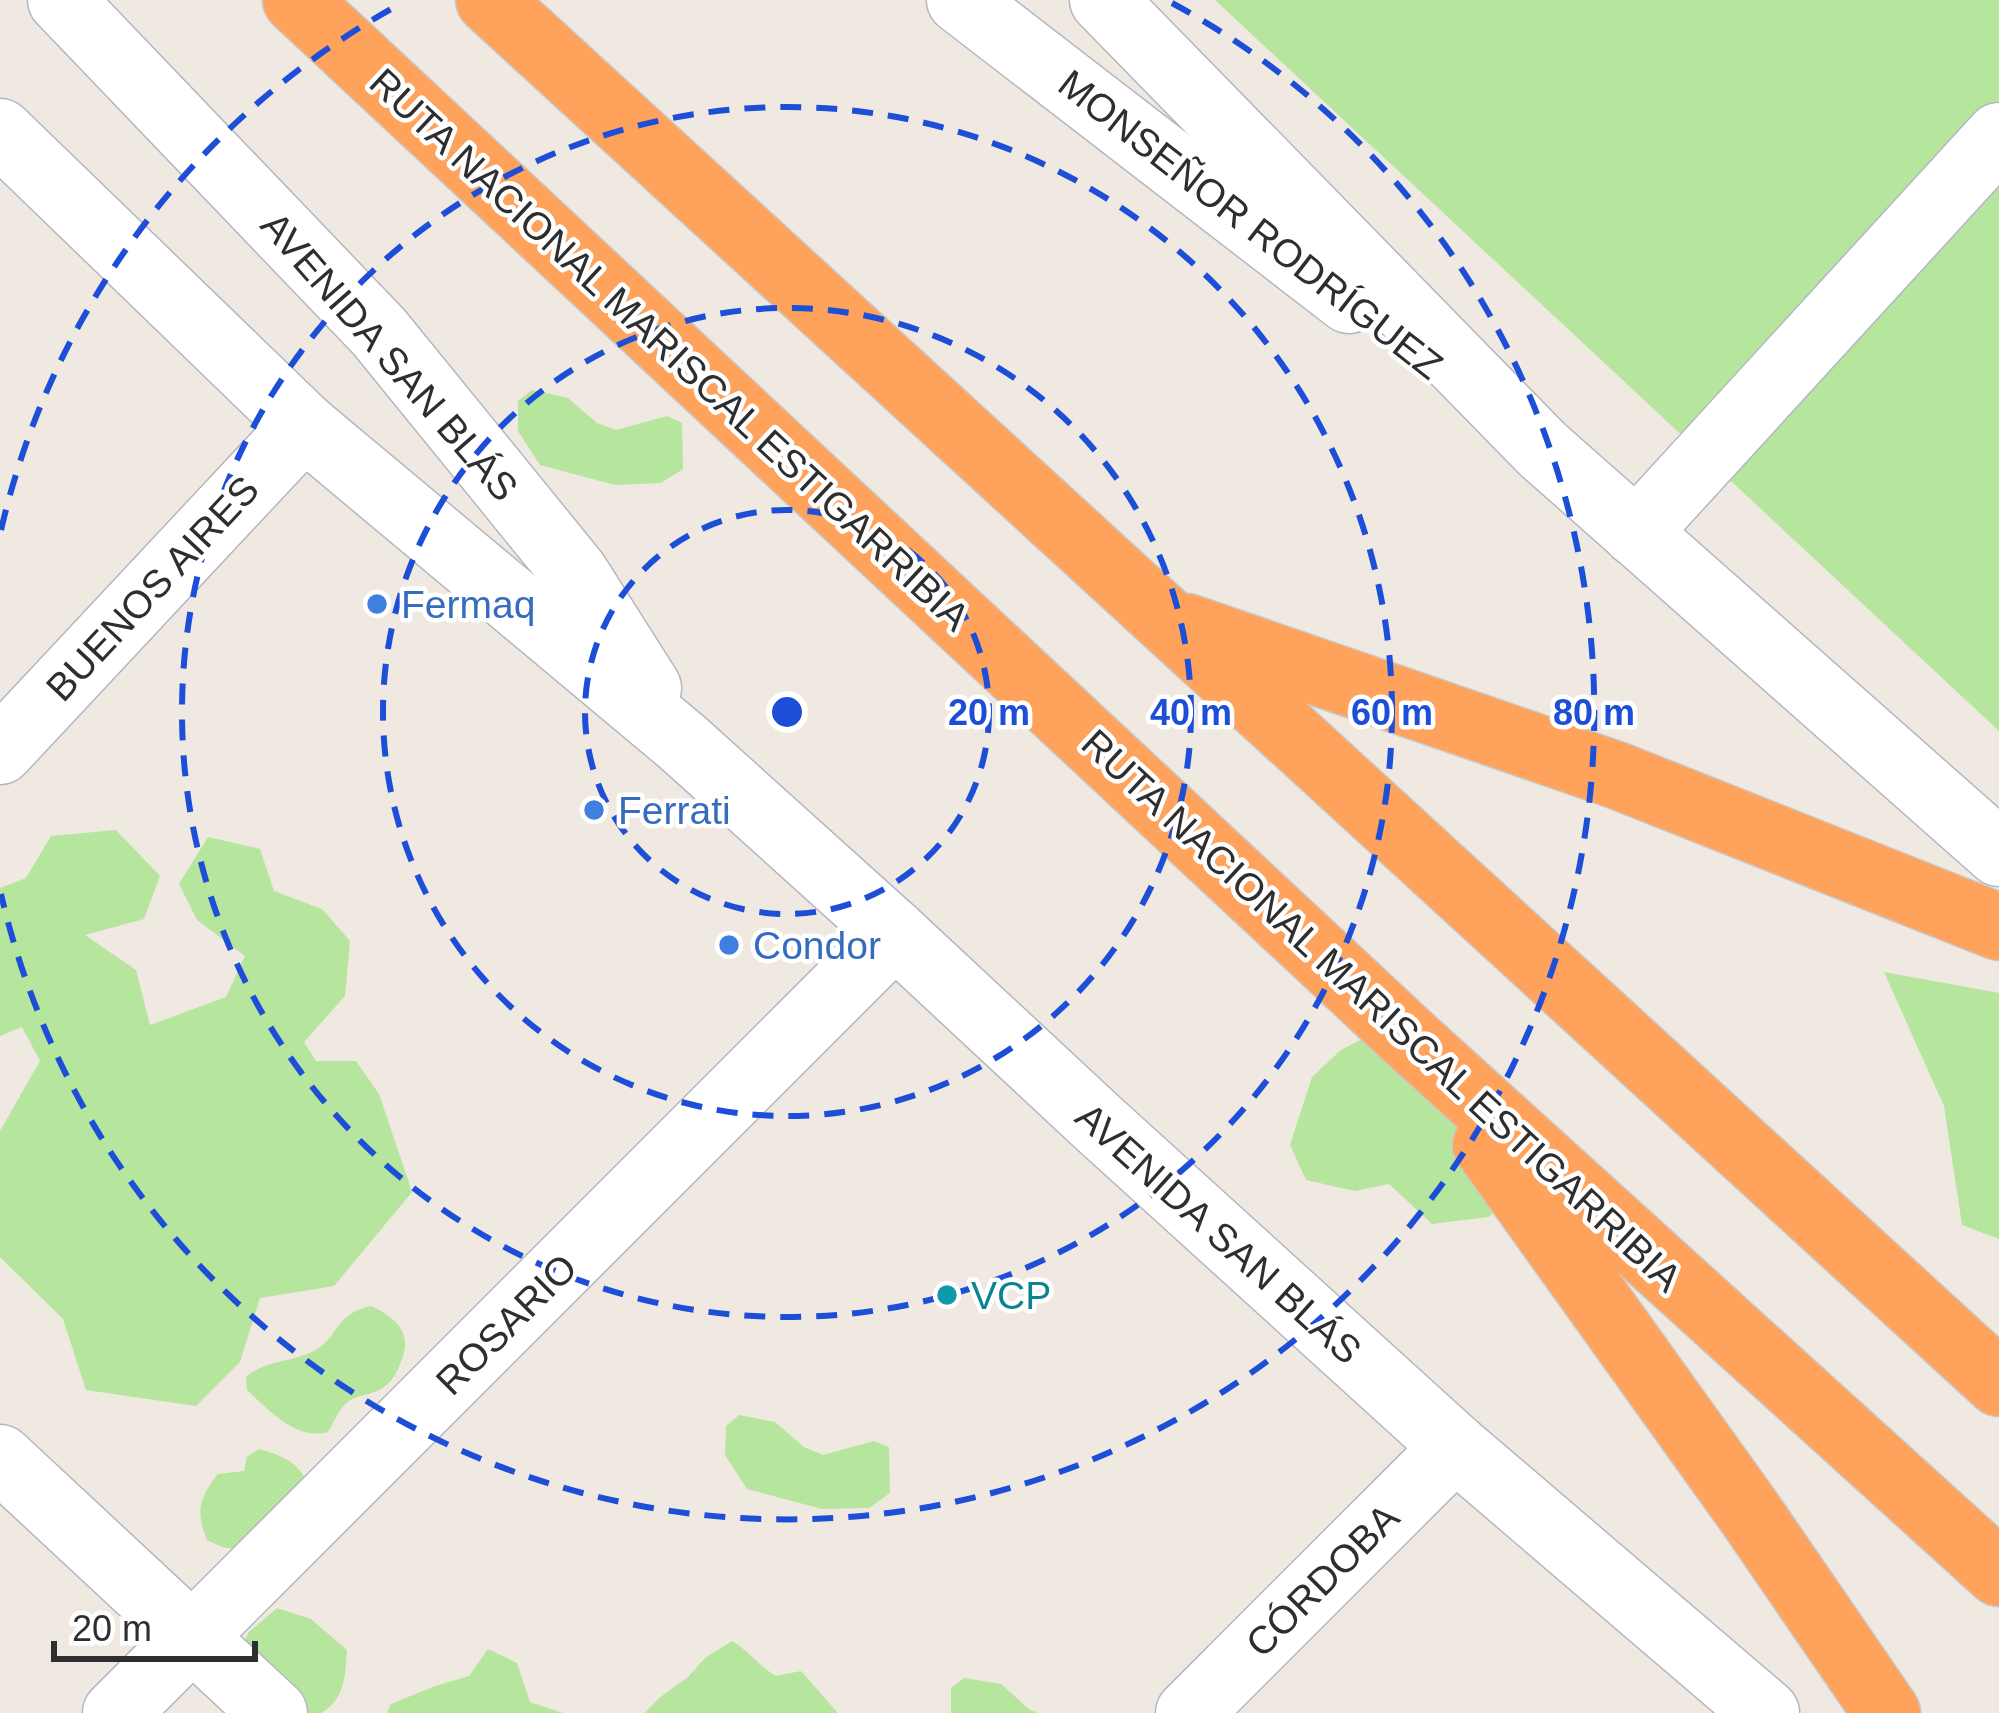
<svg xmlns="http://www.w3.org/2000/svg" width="1999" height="1713" font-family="Helvetica,sans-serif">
  <rect width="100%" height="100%" fill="#efe9e1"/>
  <g fill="#b6e59e">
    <path d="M1215,0H1999V731Z"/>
    <path d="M532,390L568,398L597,423L616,430L667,416L682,423L683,469L661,483L615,485L540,465L518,431V401Z"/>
    <path d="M116,830L160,876L144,919L85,935L136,970L150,1025L226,997L245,956L197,920L179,884L208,837L260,849L274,891L322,909L350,941L345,996L304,1042L316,1061H356L379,1094L412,1192L334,1286L260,1298L240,1362L196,1406L86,1390L63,1319L0,1257V1131L40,1061L22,1027L0,1036V888L26,878L51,836Z"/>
    <path d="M1884,972L1999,993V1239L1962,1225L1944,1106Z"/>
    <path d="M1364,1038L1527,1187L1488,1217L1432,1224L1389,1184L1355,1191L1306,1180L1290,1145L1312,1077L1341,1050Z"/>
    <path d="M371,1306C397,1318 414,1334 400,1364C397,1373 392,1381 384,1387C374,1395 359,1394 349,1401C339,1408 334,1422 328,1432C296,1441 269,1410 247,1390L246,1377C264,1361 288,1362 310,1353C340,1340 331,1315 371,1306Z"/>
    <path d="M739,1415L775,1422L804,1447L823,1455L874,1441L889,1447L890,1493L869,1508L822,1509L747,1489L725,1455L726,1426Z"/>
    <path d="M259,1449C278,1454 296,1461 305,1478L239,1550L222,1547L207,1540C196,1512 198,1499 218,1474L244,1471L247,1457Z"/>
    <path d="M277,1608L311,1619L347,1650C345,1676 345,1700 321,1713H262L232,1665L249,1632Z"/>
    <path d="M732,1641C749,1651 759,1666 776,1676L801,1671L838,1713H645L659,1698L688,1677L705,1658Z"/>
    <path d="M488,1649L517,1663L530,1702L563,1713H387L391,1704L435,1686L469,1676Z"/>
    <path d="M964,1678L1001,1684L1030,1710L1039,1713H951V1688Z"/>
  </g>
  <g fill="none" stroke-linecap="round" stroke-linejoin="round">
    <defs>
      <g id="minor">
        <path d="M61,0L379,332L575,573L648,688"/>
        <path d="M960,0L1349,300"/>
        <path d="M1103,0L1542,449L1999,853"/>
        <path d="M0,132L304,426L682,742L895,934L1098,1123L1455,1447L1766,1713"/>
        <path d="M1636,533L1999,136"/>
        <path d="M0,751L304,426"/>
        <path d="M0,1458L274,1713"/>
        <path d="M116,1713L895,934"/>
        <path d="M1189,1713L1455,1447"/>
      </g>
      <g id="highway">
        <path d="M296,0L1410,1039L1999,1573"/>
        <path d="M489,0L1999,1383"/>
        <path d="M1187,627L1616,775L1999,927"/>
        <path d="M1486,1145L1749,1512L1887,1713"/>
      </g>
    </defs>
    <use href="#minor" stroke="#b4b7c1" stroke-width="69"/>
    <use href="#highway" stroke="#c9c9c9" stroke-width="69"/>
    <use href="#minor" stroke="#fff" stroke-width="66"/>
    <use href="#highway" stroke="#ffa35c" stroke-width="66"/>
  </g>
  <g fill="none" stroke="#1d4ed8" stroke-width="6" stroke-dasharray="21 15">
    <circle cx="787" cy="712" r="202"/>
    <circle cx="787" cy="712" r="404"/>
    <circle cx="787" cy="712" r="605"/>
    <path d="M1 530A807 807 0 0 1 402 3M1172 3A807 807 0 1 1 1 894"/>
  </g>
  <g fill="#3f7fe0" stroke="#fff" stroke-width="4.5">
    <circle cx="377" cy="604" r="12"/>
    <circle cx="594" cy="810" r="12"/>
    <circle cx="729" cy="945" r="12"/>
  </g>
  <circle fill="#0f9aa8" stroke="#fff" stroke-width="4.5" cx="947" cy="1295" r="12"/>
  <g text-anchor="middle" stroke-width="9" stroke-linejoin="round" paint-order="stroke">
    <g font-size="39" fill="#2e2e2e" stroke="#fff">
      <text transform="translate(1251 224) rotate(38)" y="14">MONSEÑOR RODRÍGUEZ</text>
      <text transform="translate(670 349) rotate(43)" y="14">RUTA NACIONAL MARISCAL ESTIGARRIBIA</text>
      <text transform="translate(390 356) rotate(49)" y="14">AVENIDA SAN BLÁS</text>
      <text transform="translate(152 588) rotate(-47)" y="14">BUENOS AIRES</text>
      <text transform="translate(1382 1010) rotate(43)" y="14">RUTA NACIONAL MARISCAL ESTIGARRIBIA</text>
      <text transform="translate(1219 1233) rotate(42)" y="14">AVENIDA SAN BLÁS</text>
      <text transform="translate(506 1324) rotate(-45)" y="14">ROSARIO</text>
      <text transform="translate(1322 1580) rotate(-45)" y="14">CÓRDOBA</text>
    </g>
    <g font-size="39" fill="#366cbe" stroke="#fff" text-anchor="start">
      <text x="401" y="618">Fermaq</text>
      <text x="618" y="824">Ferrati</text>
      <text x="753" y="959">Condor</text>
    </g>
    <g font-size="39" fill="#0d838f" stroke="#fff" text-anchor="start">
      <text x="971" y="1309">VCP</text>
    </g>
  </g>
  <circle cx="787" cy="712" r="18" fill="#1d4ed8" stroke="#fff" stroke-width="6"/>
  <g font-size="36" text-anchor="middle" font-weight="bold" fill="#1d4ed8" stroke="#fff" stroke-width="9" stroke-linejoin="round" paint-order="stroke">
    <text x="989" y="725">20 m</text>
    <text x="1191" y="725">40 m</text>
    <text x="1392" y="725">60 m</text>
    <text x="1594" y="725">80 m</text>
  </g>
  <path d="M54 1641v18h201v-18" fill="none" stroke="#2e2e2e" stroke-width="6"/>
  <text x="72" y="1641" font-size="36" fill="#2e2e2e" stroke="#ffffff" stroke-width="9" paint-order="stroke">20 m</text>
</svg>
